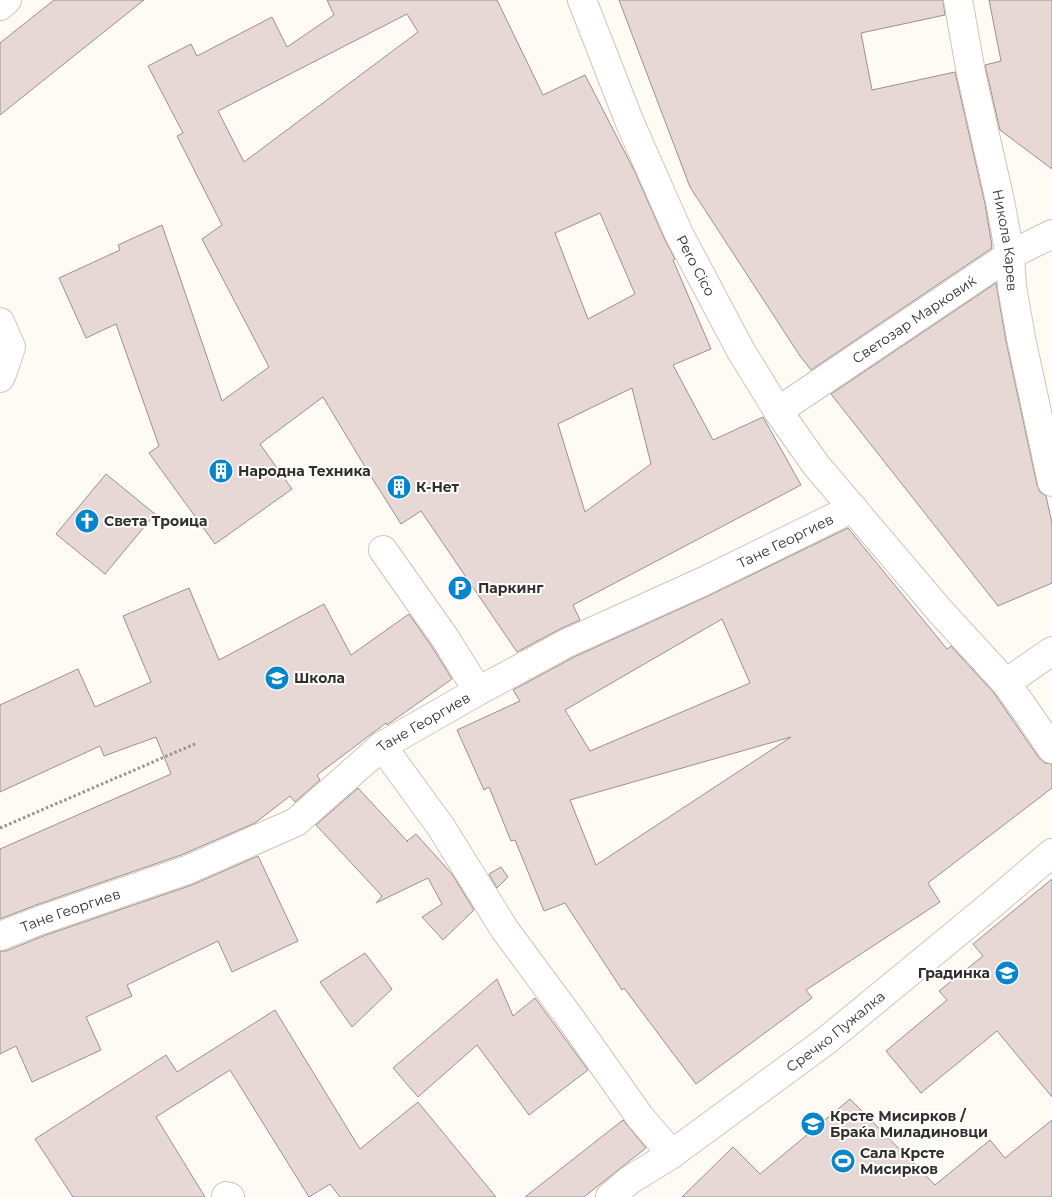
<svg xmlns="http://www.w3.org/2000/svg" width="1052" height="1197" font-family="Montserrat,sans-serif">
  <rect width="100%" height="100%" fill="#fefbf4"/>
  <g fill="#e7d7d5" stroke="#9d8f8d" fill-rule="evenodd">
    <path d="M54,0H144L0,115V43Z"/>
    <path d="M327,0H497L543,95L585,75L634,170L665,240L675,259L673,260L711,349L673,365L713,440L763,417L801,485L573,605L580,620L560,629L517,652L421,511L401,524L367,470L323,397L260,444L292,489L215,544L149,453L159,446L116,324L86,338L59,278L120,250L118,245L162,225L222,401L269,367L202,239L222,225L177,136L183,133L148,66L191,44L197,56L272,17L287,47L334,15ZM407,14L418,32L244,162L218,111ZM600,213L635,294L588,319L555,233ZM632,388L651,464L585,512L558,424Z"/>
    <path d="M619,0H943L945,15L861,33L872,90L955,72L985,204L992,246H991L992,248L811,370L800,356L690,187Z"/>
    <path d="M989,0H1052V169L1000,130L985,65L1001,61Z"/>
    <path d="M996,283L1006,341L1037,485L1040,492L1046,496L1052,523V583L998,606L831,394Z"/>
    <path d="M106,474L155,514L105,574L56,534Z"/>
    <path d="M848,528L947,649L951,646L994,693L1039,758L1045,763L1052,764V788L928,883L940,902L806,990L812,998L696,1084L624,988L622,990L565,903L544,911L515,840L511,841L489,787L484,790L457,730L520,701L513,690L574,657L708,596ZM722,619L750,683L590,751L565,710ZM791,737L596,865L570,800Z"/>
    <path d="M189,588L219,660L324,604L351,655L409,614L432,647L452,679L387,725L386,723L317,775L320,780L295,802L290,796L255,823L181,855L36,905L0,919V849L171,774L156,737L104,756L100,746L0,792V705L78,669L95,707L151,682L123,616Z"/>
    <path d="M358,788L408,842L407,841L416,834L452,874L474,910L443,940L422,917L442,904L428,878L376,903L382,896L316,825Z"/>
    <path d="M258,856L298,941L232,972L218,941L127,985L132,996L86,1017L101,1050L32,1082L16,1046L0,1054V951H6L46,935L192,885Z"/>
    <path d="M501,867L508,877L497,888L489,874Z"/>
    <path d="M1052,879V1097L997,1031L921,1093L886,1051L947,1000L939,991L983,956L973,944Z"/>
    <path d="M365,953L392,989L352,1027L320,982Z"/>
    <path d="M497,979L513,1016L535,998L588,1070L529,1115L477,1045L418,1097L393,1068Z"/>
    <path d="M275,1010L360,1149L418,1102L496,1197H340L330,1184L309,1197L230,1070L156,1117L205,1197H73L35,1139L166,1055L177,1072Z"/>
    <path d="M850,1099L935,1185L990,1140L1005,1158L1052,1120V1197H682L733,1147L760,1174Z"/>
    <path d="M623,1120L646,1148L584,1197H525Z"/>
  </g>
  <g fill="none" stroke-linecap="round" stroke-linejoin="round">
    <defs>
      <g id="minor">
        <path id="s1" d="M582,0L630,123L679,234L741,351L778,411L816,465L940,611L1006,683L1028,714L1052,749"/>
        <path id="s2" d="M958,0L971,73L1000,201L1010,255L1012,287L1021,338L1052,482"/>
        <path d="M0,6L7,0"/>
        <path d="M0,322L11,347L2,374L0,378"/>
        <path id="s3" d="M778,411L1010,255L1052,234"/>
        <path d="M383,550L445,638L478,691"/>
        <path d="M1006,683L1052,651"/>
        <path d="M382,746L441,827L505,930L573,1022L640,1117L672,1154"/>
        <path id="s4" d="M0,936L41,920L187,870L296,822L382,746L478,691L567,643L702,582L853,508"/>
        <path d="M226,1196L230,1197"/>
        <path id="s5" d="M610,1197L630,1180L672,1154L827,1040L991,905L1052,853"/>
      </g>
    </defs>
    <use href="#minor" stroke="#ccc7bb" stroke-width="30"/>
    <path stroke="#96948e" stroke-width="3" stroke-dasharray="2.5 2.5" stroke-linecap="butt" d="M0,828L197,743"/>
    <use href="#minor" stroke="#fff" stroke-width="28"/>
  </g>
  <defs>
    <symbol id="building-disc" viewBox="-11 -11 22 22"><circle r="9.5" fill="#0486cd" stroke="#fff"/><path d="M-4-6H4V6H1V3H-1V6H-4ZM-2.5-4.3h1.7v1.8h-1.7ZM.8-4.3h1.7v1.8H.8ZM-2.5-1h1.7V.8h-1.7ZM.8-1h1.7V.8H.8Z" fill="#fff"/></symbol>
    <symbol id="church-disc" viewBox="-11 -11 22 22"><circle r="9.5" fill="#0486cd" stroke="#fff"/><path d="M-1.2-6h2.4v3.5h3.3v2.4h-3.3V6h-2.4V-.1h-3.3v-2.4h3.3Z" fill="#fff"/></symbol>
    <symbol id="parking-disc" viewBox="-11 -11 22 22"><circle r="9.5" fill="#0486cd" stroke="#fff"/><path d="M-3.5-5.5H1a3.5 3.5 0 0 1 0 7H-1V5.5H-3.5ZM-1-3.4V-.6H.8a1.4 1.4 0 0 0 0-2.8Z" fill="#fff"/></symbol>
    <symbol id="school-disc" viewBox="-11 -11 22 22"><circle r="9.5" fill="#0486cd" stroke="#fff"/><path d="M0-5L7-2L0 1L-7-2ZM-4 1L0 2.5L4 1V4Q0 6-4 4Z" fill="#fff"/></symbol>
    <symbol id="stadium-disc" viewBox="-11 -11 22 22"><circle r="9.5" fill="#0486cd" stroke="#fff"/><path d="M0-5a6.5 5 0 1 0 0 10a6.5 5 0 1 0 0-10ZM-3.5-1.8h7v3.6h-7Z" fill="#fff"/></symbol>
  </defs>
  <g fill-rule="evenodd">
    <use href="#building-disc" x="207" y="457" width="28" height="28"/>
    <use href="#building-disc" x="385" y="473" width="28" height="28"/>
    <use href="#church-disc" x="73" y="507" width="28" height="28"/>
    <use href="#parking-disc" x="446" y="574" width="28" height="28"/>
    <use href="#school-disc" x="263" y="664" width="28" height="28"/>
    <use href="#school-disc" x="993" y="959" width="28" height="28"/>
    <use href="#school-disc" x="799" y="1110" width="28" height="28"/>
    <use href="#stadium-disc" x="829" y="1147" width="28" height="28"/>
  </g>
  <g text-anchor="middle" stroke-width="4" stroke-linejoin="round" paint-order="stroke">
    <g font-size="14" fill="#312f2b" stroke="#fff">
      <text dy="5" stroke="none"><textPath href="#s2" startOffset="245">Никола Карев</textPath></text>
      <text dy="5" stroke="none"><textPath href="#s1" startOffset="289">Pero Cico</textPath></text>
      <text dy="5" stroke="none"><textPath href="#s3" startOffset="164">Светозар Марковиќ</textPath></text>
      <text dy="5" stroke="none"><textPath href="#s4" startOffset="885">Тане Георгиев</textPath></text>
      <text dy="5" stroke="none"><textPath href="#s4" startOffset="480">Тане Георгиев</textPath></text>
      <text dy="5" stroke="none"><textPath href="#s4" startOffset="75">Тане Георгиев</textPath></text>
      <text dy="5" stroke="none"><textPath href="#s5" startOffset="280">Сречко Пужалка</textPath></text>
    </g>
    <g font-size="14" font-weight="bold" fill="#312f2b" stroke="#fff" text-anchor="start">
      <text x="238" y="476">Народна Техника</text>
      <text x="416" y="492">К-Нет</text>
      <text x="104" y="526">Света Троица</text>
      <text x="478" y="593">Паркинг</text>
      <text x="294" y="683">Школа</text>
      <text x="990" y="978" text-anchor="end">Градинка</text>
      <text x="830" y="1121">Крсте Мисирков /<tspan x="830" dy="16">Браќа Миладиновци</tspan></text>
      <text x="860" y="1158">Сала Крсте<tspan x="860" dy="16">Мисирков</tspan></text>
    </g>
  </g>
</svg>
